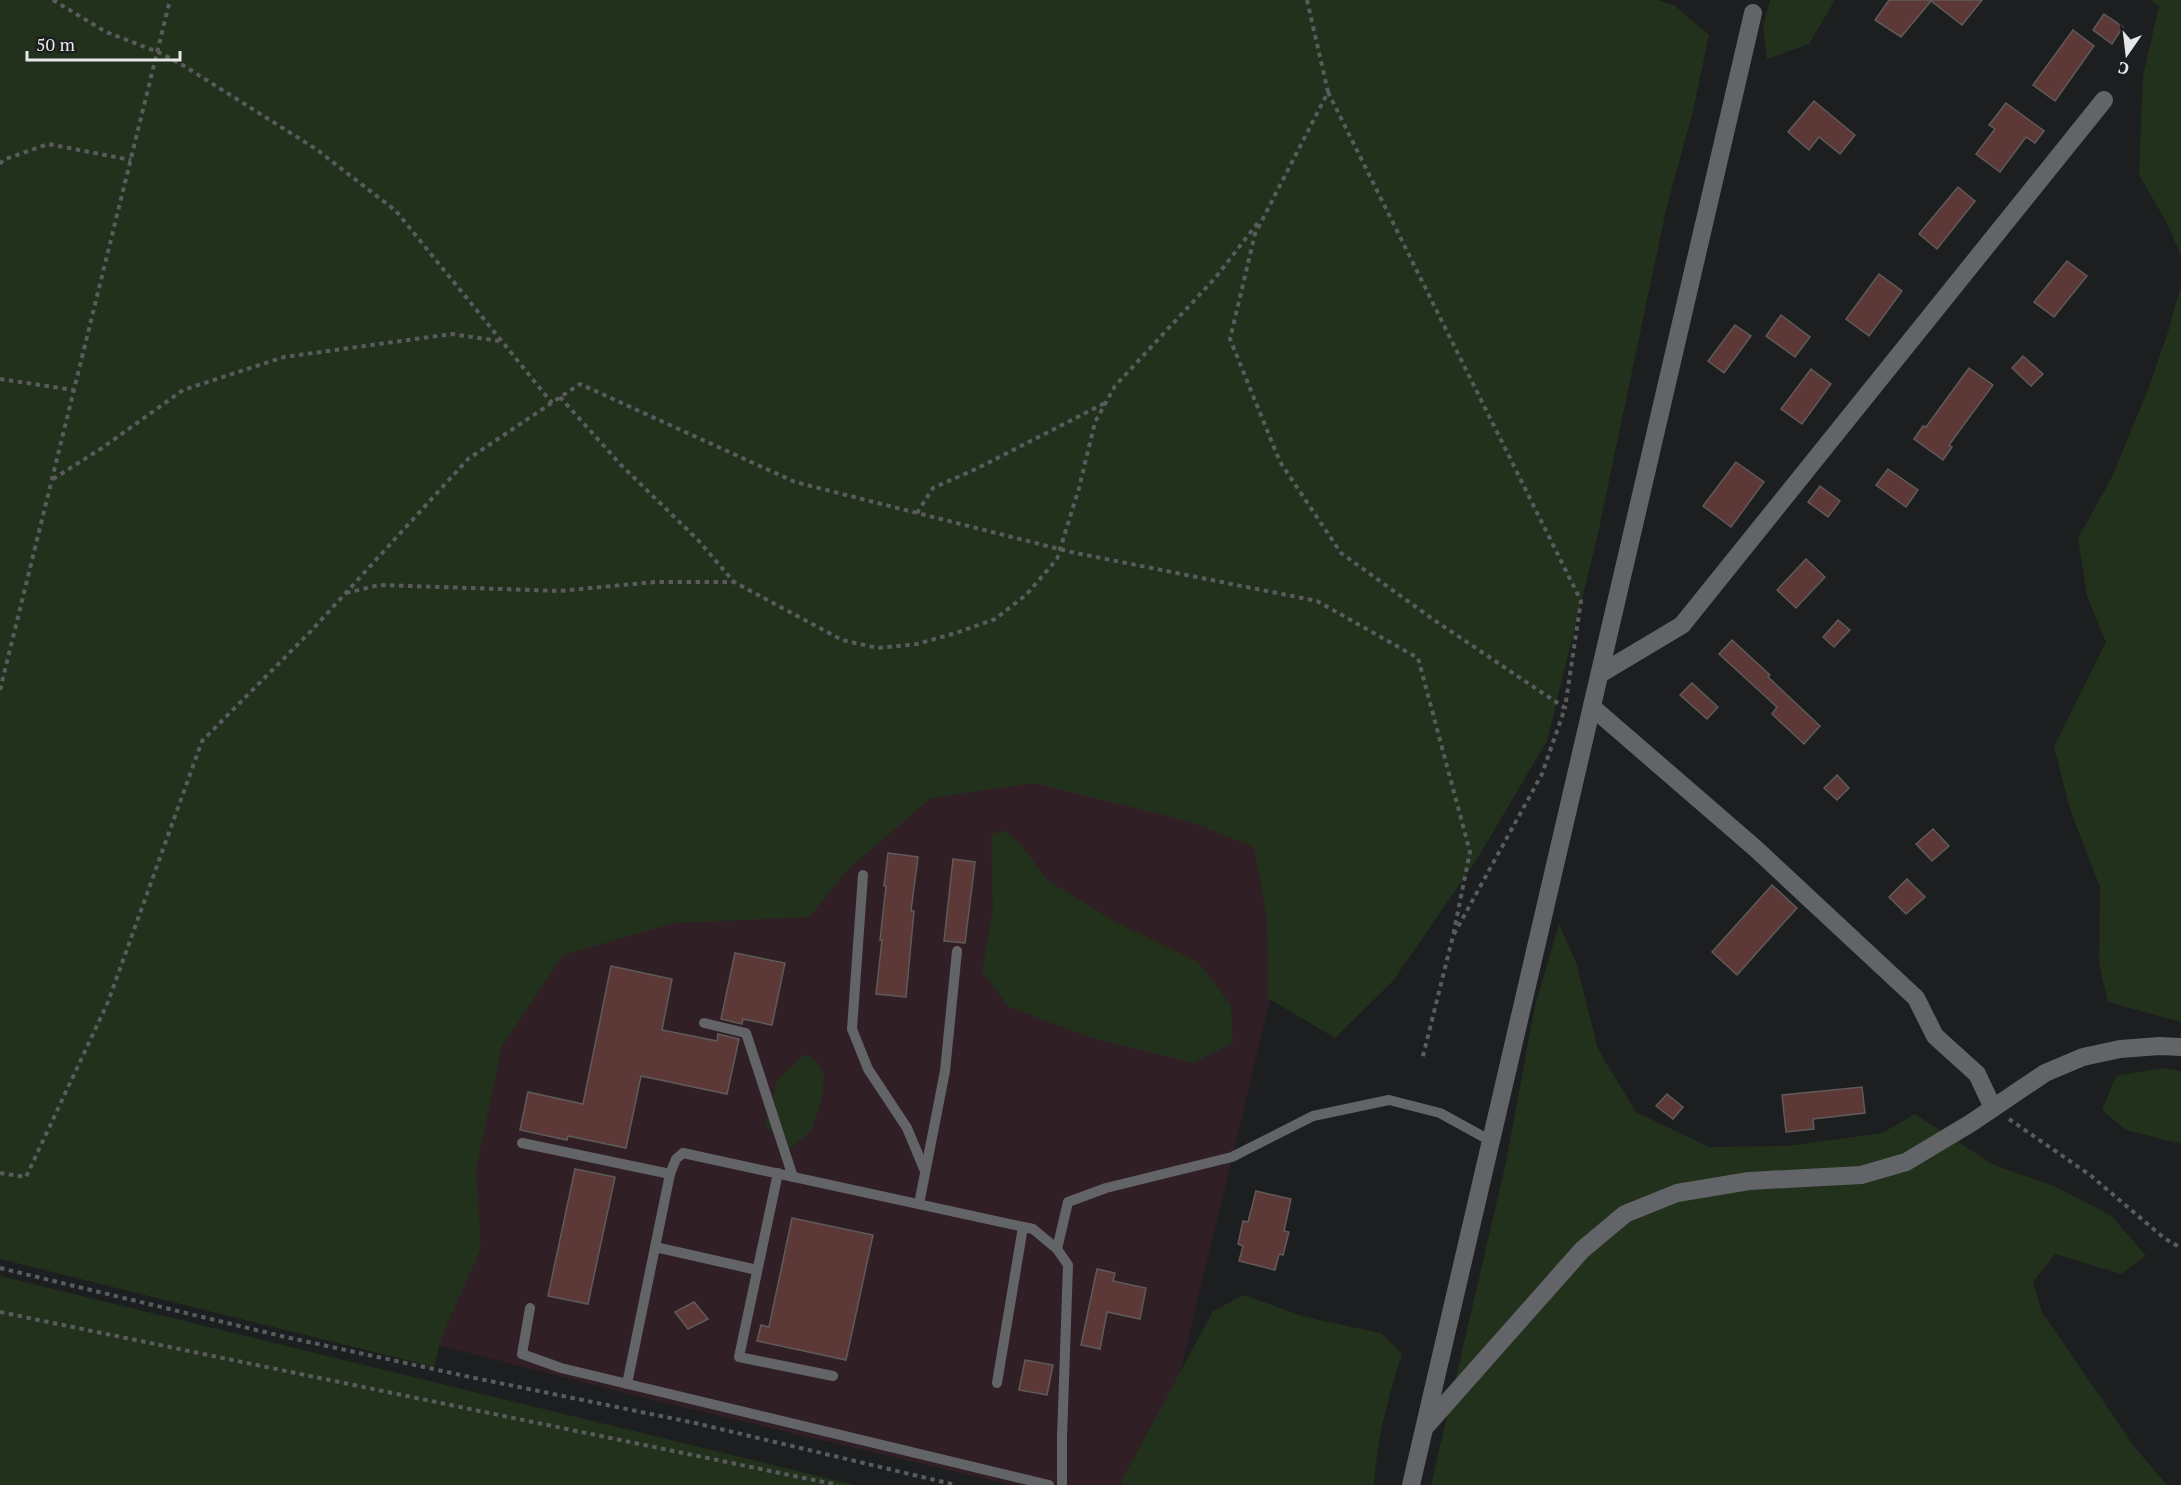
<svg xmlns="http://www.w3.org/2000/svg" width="2181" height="1485" font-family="'PT Serif',serif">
  <rect width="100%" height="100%" fill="#1c1e20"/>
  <path fill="#311f26" d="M228,588L1307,847L1153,1485H1011L656,1401L64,1249Z"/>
  <g fill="#22311b">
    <path d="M0,0H1657L1674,5L1709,35L1693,111L1666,210L1597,538L1547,741L1477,859L1393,981L1335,1038L1268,998L1267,918L1254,847L1191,822L1034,783L931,798L848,869L809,917L675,923L563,955L502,1046L476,1170L481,1248L442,1336L434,1367L0,1259Z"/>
    <path d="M1770,0H1835L1809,44L1767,59L1763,25Z"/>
    <path d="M2151,0H2181V256L2167,223L2139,175L2143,76L2159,6Z"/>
    <path d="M2181,285V1022L2108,1002L2099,963L2100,887L2071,812L2054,747L2106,642L2087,596L2078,538L2112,477L2149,387L2168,332Z"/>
    <path d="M1005,830L1023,847L1047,880L1114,921L1199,963L1231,1005L1233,1043L1193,1063L1092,1038L1009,1007L982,971L993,909L991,835Z"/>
    <path d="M1559,924L1576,962L1598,1049L1636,1112L1709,1147L1787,1146L1882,1133L1915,1114L1994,1165L2054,1186L2112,1216L2146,1256L2121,1274L2055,1254L2033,1282L2042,1312L2136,1449L2167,1485H1431L1506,1162L1535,1006Z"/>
    <path d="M805,1054L816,1060L824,1074L822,1099L811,1131L789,1150L765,1124L778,1079Z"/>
    <path d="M2162,1068L2181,1071V1144L2126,1130L2102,1110L2116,1076Z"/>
    <path d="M0,1276L855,1485H0Z"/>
    <path d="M1244,1295L1305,1317L1381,1333L1402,1354C1388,1398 1377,1438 1374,1485H1123L1121,1482L1213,1311Z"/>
  </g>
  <g fill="#5c3937" stroke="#5f5b5a" stroke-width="1.5">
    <path d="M1889,0H1982L1962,25L1931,1L1901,37L1875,20Z"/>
    <path d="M2104,14L2123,27L2112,44L2093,30Z"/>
    <path d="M2073,30L2094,46L2055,101L2033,85Z"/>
    <path d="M1814,101L1855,135L1840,154L1819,137L1809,150L1788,132Z"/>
    <path d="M2006,103L2044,131L2035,143L2026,137L2000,172L1976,154L1995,129L1989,125Z"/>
    <path d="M1958,187L1975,201L1937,249L1919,234Z"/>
    <path d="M2067,261L2087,276L2054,317L2034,302Z"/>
    <path d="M1879,274L1902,291L1869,336L1846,319Z"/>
    <path d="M1781,315L1810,337L1795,357L1766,336Z"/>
    <path d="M1735,325L1751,336L1724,373L1708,361Z"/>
    <path d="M2023,356L2043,374L2031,386L2012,368Z"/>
    <path d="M1969,368L1993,385L1949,445L1952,447L1943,460L1914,439L1923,426L1926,427Z"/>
    <path d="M1811,369L1831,384L1802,424L1781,409Z"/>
    <path d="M1736,462L1764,482L1731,527L1703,506Z"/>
    <path d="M1888,469L1918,490L1906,507L1876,485Z"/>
    <path d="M1820,486L1840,501L1828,517L1808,502Z"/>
    <path d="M1806,559L1825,577L1796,608L1777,590Z"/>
    <path d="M1838,620L1850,630L1834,647L1823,637Z"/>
    <path d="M1732,640L1770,675L1768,677L1820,726L1804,744L1772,714L1777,707L1719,654Z"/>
    <path d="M1692,683L1718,707L1707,719L1680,695Z"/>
    <path d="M1837,775L1849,788L1837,800L1824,788Z"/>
    <path d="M1933,829L1949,846L1932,861L1916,844Z"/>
    <path d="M888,853L918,857L911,911H914L906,997L876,994L882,940H880L886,886H884Z"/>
    <path d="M953,859L975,862L965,943L944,941Z"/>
    <path d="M1907,879L1925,897L1906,914L1889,897Z"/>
    <path d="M1772,885L1797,908L1737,975L1712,952Z"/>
    <path d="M735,953L785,963L772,1025L743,1019L742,1024L721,1019Z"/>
    <path d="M611,966L672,979L662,1030L717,1041L718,1034L739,1039L727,1094L641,1076L626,1148L568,1136L567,1140L520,1130L528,1092L583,1104Z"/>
    <path d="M1862,1087L1865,1113L1813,1119L1814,1129L1786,1132L1782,1095Z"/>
    <path d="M1667,1094L1683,1107L1673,1119L1656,1106Z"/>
    <path d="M575,1169L615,1177L588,1304L548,1296Z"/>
    <path d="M1256,1191L1291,1199L1284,1231L1289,1232L1283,1255L1279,1254L1275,1270L1239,1261L1243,1246L1238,1244L1243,1221L1248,1222Z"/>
    <path d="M792,1218L873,1235L846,1360L757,1341L761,1325L769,1327Z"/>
    <path d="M1097,1269L1115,1273L1113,1281L1146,1288L1140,1319L1107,1312L1100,1349L1081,1345Z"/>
    <path d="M694,1302L708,1319L688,1329L675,1312Z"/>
    <path d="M1025,1360L1053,1365L1047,1395L1019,1390Z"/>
  </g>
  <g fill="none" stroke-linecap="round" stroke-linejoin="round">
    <g stroke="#595b5d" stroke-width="4" stroke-dasharray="4.5 4.5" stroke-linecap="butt">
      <path d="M53,0L106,32L158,52L181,64L316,149L396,211L552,403"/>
      <path d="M1307,0L1328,92L1255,234L1230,339L1280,462L1341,553L1434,620L1565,708L1542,774L1453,936L1422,1060"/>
      <path d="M1328,92L1581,601L1565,708"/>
      <path d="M0,164L3,160L48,144L131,160"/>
      <path d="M0,379L74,390"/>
      <path d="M560,397L621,465L698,540L734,582L842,640L878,648L917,644L956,633L995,619L1026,595L1057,559L1079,488L1095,422L1115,386L1216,277L1260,220"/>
      <path d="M53,479L102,448L183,390L284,357L452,334L499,341"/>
      <path d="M917,513L933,488L978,468L1105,403"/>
      <path d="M346,593L379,585L559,591L655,582H733"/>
      <path d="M0,690L170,0"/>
      <path d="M2009,1119L2090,1175L2164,1238L2181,1248"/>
      <path d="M0,1173L26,1177L108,1002L202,741L311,631L468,459L580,384L795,482L1071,552L1317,601L1418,658L1470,852L1453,936"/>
      <path d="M0,1268L281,1336L470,1377L695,1423L956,1485"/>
      <path d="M0,1312L838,1485"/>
    </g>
    <g stroke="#626467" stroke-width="10">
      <path d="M863,875L852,1029L868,1069L907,1128L925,1171"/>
      <path d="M704,1023L746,1033L793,1177"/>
      <path d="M522,1143L670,1174"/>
      <path d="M778,1173L739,1357L833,1376"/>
      <path d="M919,1204L945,1071L957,951"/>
      <path d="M655,1247L757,1270"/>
      <path d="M530,1308L522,1354L561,1368L1049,1485"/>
      <path d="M997,1383L1023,1227"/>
      <path d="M627,1384L670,1174L676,1159L683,1153L1033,1229L1057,1249"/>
      <path d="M1062,1485V1438L1068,1265L1057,1249L1068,1202L1106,1188L1232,1157L1313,1116L1389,1100L1440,1113L1491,1141"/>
    </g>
    <g stroke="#626467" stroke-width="18">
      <path d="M1600,674L1682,625L2104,100"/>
      <path d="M1592,707L1755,848L1916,998L1935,1036L1977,1074L1993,1108"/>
      <path d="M1427,1425L1582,1250L1625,1214L1677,1193L1749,1181L1861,1175L1906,1162L1971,1123L2045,1073L2083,1057L2120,1049L2160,1046L2181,1047"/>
      <path d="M1411,1485L1753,13"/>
    </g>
  </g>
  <g transform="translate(2127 54) rotate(194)" stroke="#1c1e20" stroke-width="4.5" paint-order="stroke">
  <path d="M0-4.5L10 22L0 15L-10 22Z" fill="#e6e7e9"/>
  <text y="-9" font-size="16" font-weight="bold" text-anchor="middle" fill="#e6e7e9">С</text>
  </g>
  <path d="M27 51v9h153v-9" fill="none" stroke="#e6e7e9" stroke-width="3"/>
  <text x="36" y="51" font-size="18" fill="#e6e7e9" stroke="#1c1e20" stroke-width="4.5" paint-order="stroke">50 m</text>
</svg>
